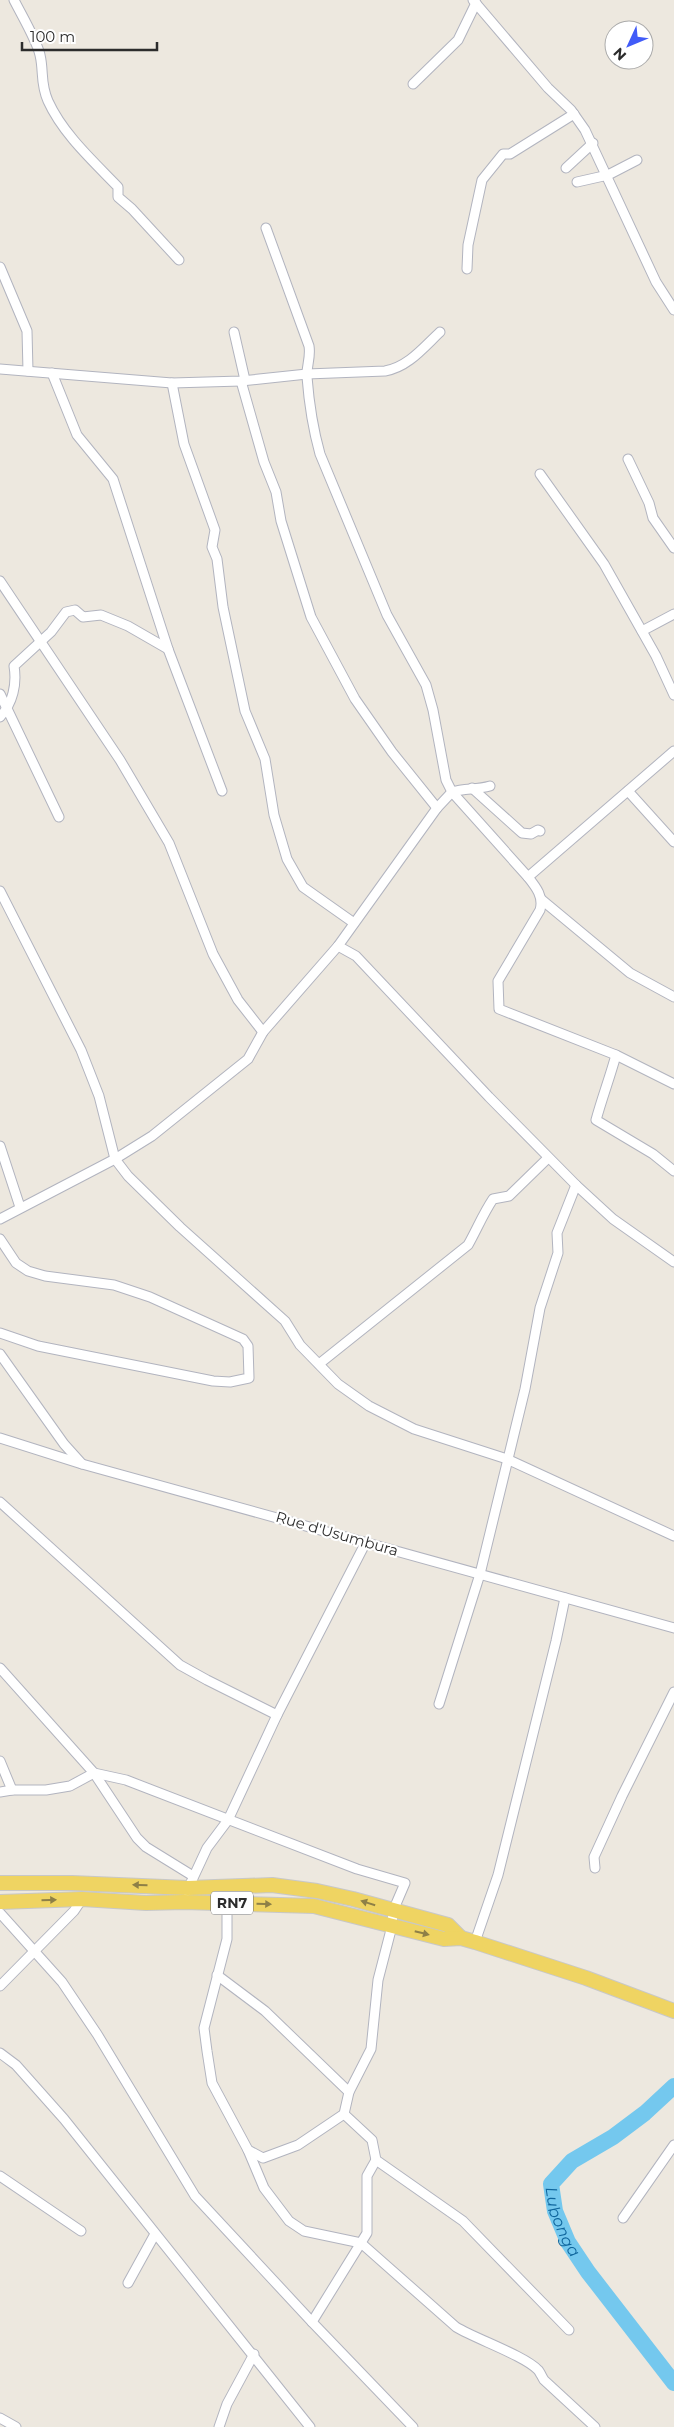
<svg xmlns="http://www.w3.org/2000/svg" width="674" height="2427" font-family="Montserrat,sans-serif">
  <rect width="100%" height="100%" fill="#ede8df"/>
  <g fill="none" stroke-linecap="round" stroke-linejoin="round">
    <path stroke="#74c8ee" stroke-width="16" id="s1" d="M674,2086L645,2113L613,2137L572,2161L551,2184L555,2211L568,2242L588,2272L674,2383"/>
    <defs>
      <g id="minor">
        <path d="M14,0C21,14 37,41 40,55C44,72 40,83 48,101C63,134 93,161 118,187V197L132,209L179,260"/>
        <path d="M473,0L548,88L571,110L585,130L656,282L674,310"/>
        <path d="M413,84L458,40L476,3"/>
        <path d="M566,168L593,143"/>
        <path d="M577,182L608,175L637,160"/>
        <path d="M266,228L309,346C311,358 306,367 307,377C309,403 313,429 320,454L387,615L426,685L433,710L446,780L452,792C465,788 476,790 490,786"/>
        <path d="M0,267L27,331L28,371"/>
        <path d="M467,269L468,245L482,180L503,154H510L574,114"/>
        <path d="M234,332L245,380"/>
        <path d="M0,369L172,383L241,381L307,374L385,371C408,367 423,348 440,332"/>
        <path d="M52,373L77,435L113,479L168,649L222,791"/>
        <path d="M241,381L264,462L276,492L281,521L311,617L355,699L392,752L437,808"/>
        <path d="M172,383L184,444L215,530L212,547L217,559L223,607L245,711L265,759L274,815L287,859L303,887L354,923"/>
        <path d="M628,459L649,503L653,518L674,548"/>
        <path d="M540,474L604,564L656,656L674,695"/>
        <path d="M0,581L120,760L169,843L213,954L238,1000L263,1032"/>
        <path d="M642,631L674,614"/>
        <path d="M0,694L59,817"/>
        <path d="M0,717C13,703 17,684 14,666L51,632L66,612L75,610L83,617L101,615L128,626L168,649"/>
        <path d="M472,788L522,833L531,834L538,830L540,831"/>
        <path d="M628,791L674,842"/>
        <path d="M528,877L674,751"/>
        <path d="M0,891L81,1050L99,1096L115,1159L128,1176L180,1227L285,1321L300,1345L338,1384L369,1406L414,1429L507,1459L674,1536"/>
        <path d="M542,900L630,973L674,997"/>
        <path d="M338,946L356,956L489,1097L576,1185L613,1219L674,1262"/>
        <path d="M616,1055C610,1077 602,1098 596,1120L653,1154L674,1171"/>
        <path d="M0,1146L20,1207"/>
        <path d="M0,1219L115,1159L152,1136L248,1059L263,1032L338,946L437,808L452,792L528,877C536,887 544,897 540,910L498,981L499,1009L616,1055L674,1084"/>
        <path d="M0,1239L16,1263L28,1271L45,1276L114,1285L150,1297L243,1339L248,1346L249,1378L230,1382L213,1381L38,1346L0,1333"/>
        <path d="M0,1354L64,1444L82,1464"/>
        <path d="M319,1364L468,1245C477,1229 483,1214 493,1199L509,1196L548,1158"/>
        <path d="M0,1438L82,1464L674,1628"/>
        <path d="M0,1502L180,1665L207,1680L277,1715"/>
        <path d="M0,1668L94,1773L137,1838L146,1847L193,1876"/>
        <path d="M439,1704L480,1574L525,1389L540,1308L558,1253L557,1233L576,1185"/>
        <path d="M0,1761L12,1790"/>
        <path d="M0,1792L12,1790H46L70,1786L94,1773L126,1780L357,1869L405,1883L393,1911L392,1926L378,1980L371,2049L349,2092L344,2114L298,2145L263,2158L248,2150L212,2083L207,2051L204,2028L227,1939V1903"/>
        <path d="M595,1868L594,1857L622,1796L674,1692"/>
        <path d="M187,1891L207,1848L228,1820L277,1715L366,1542"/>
        <path d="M0,1913L62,1982L97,2034L195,2196L312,2322L413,2427"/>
        <path d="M475,1942L498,1875L556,1641L565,1598"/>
        <path d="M217,1975L265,2011L349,2092"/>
        <path d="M0,1986L74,1911L82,1899"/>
        <path d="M0,2053L16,2065L64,2119L310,2427"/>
        <path d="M344,2114L372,2140L376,2160L463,2221L569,2330"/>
        <path d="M248,2150L264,2188L289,2221L304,2231L361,2243L456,2327C476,2339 525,2356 538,2370C540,2372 542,2377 544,2380L595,2427"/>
        <path d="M0,2176L81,2231"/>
        <path d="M623,2218L674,2145"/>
        <path d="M128,2283L155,2234"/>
        <path d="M312,2322L367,2233V2176L376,2160"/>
        <path d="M0,2418L16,2427"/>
        <path d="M219,2427L227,2404L254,2354"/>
      </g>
      <g id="primary">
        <path d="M0,1883H72L188,1888L272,1885L317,1891L353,1899L448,1925L461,1938"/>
        <path d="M0,1902L82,1899L146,1903L184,1902L314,1906L444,1939L461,1938L475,1942L586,1978L674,2011"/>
      </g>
    </defs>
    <use href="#minor" stroke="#b2b4bf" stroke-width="11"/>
    <use href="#primary" stroke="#c8c8c8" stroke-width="16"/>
    <use href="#minor" stroke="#fff" stroke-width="9"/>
    <use href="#primary" stroke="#efd462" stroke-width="14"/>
  </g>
  <defs><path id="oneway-solid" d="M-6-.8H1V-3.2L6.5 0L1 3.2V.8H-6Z" transform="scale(1.25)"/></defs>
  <g fill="#8e8047">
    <use href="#oneway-solid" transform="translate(140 1885) rotate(-178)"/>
    <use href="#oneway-solid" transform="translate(49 1900) rotate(-2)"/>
    <use href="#oneway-solid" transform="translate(368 1903) rotate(-163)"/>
    <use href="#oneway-solid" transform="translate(264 1904) rotate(2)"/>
    <use href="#oneway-solid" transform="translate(422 1933) rotate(14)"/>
  </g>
  <g text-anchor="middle" stroke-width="4.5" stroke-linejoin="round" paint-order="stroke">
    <rect fill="#fff" stroke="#6b6b6b" stroke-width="1" x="211" y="1891.5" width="42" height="23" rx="4"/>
    <g font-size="14" font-weight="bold" fill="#2c2c2c">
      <text x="232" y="1908">RN7</text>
    </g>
    <g font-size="15" fill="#2c2c2c" stroke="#fff">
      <text transform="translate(337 1534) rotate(16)" y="5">Rue d'Usumbura</text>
    </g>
    <g font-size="16" font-style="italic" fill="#0f669d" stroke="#fff">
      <text dy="6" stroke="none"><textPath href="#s1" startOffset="198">Lubonga</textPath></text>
    </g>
  </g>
  <g transform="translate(629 45) rotate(226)"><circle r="24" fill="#ffffff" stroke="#ababab"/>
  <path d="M0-4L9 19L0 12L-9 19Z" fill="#415bf8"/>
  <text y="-8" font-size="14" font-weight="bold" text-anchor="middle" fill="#2c2c2c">N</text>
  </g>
  <path d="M22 42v8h135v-8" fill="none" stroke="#2c2c2c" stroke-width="2.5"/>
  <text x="30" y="42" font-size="15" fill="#2c2c2c" stroke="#ffffff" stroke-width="4" paint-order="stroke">100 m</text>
</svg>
